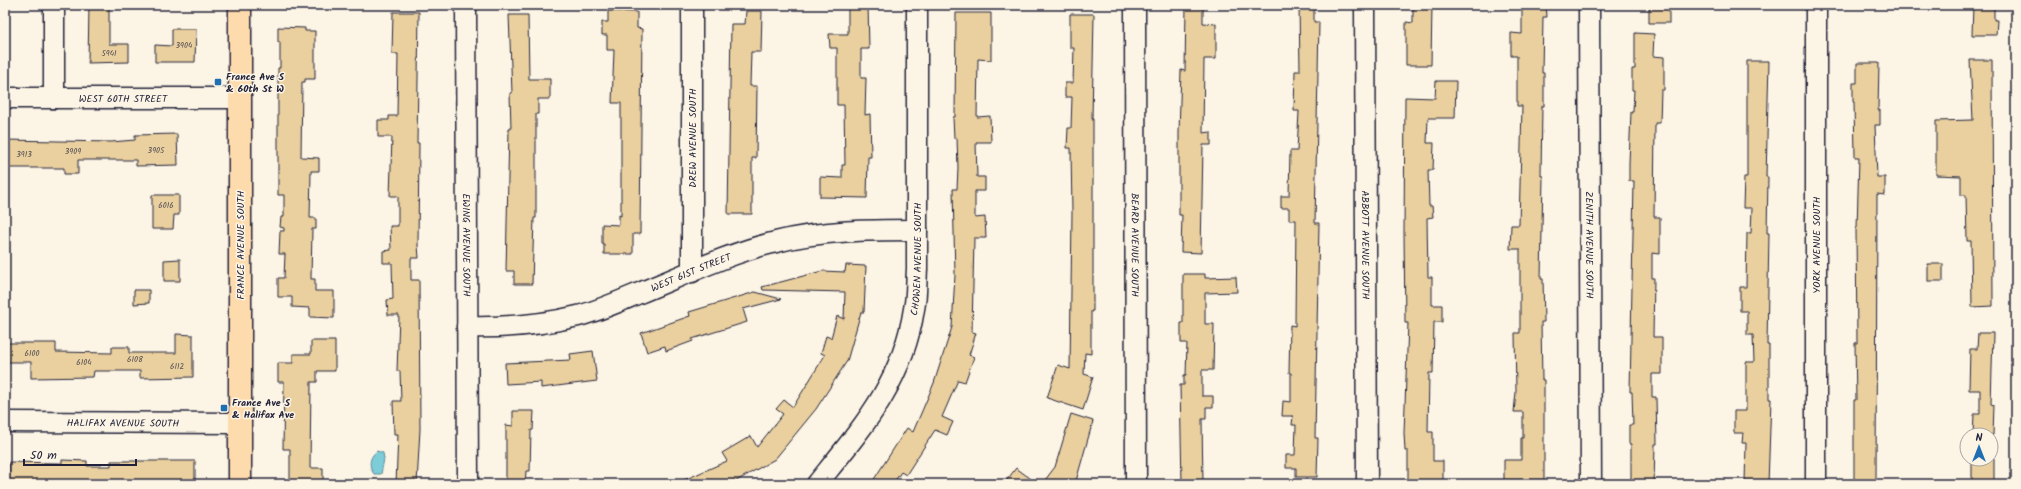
<svg xmlns="http://www.w3.org/2000/svg" width="2021" height="489" font-family="Kalam,sans-serif">
  <rect width="100%" height="100%" fill="#fcf5e5"/>
  <filter id="ink" filterUnits="userSpaceOnUse"><feTurbulence type="fractalNoise" baseFrequency=".025" numOctaves="2"/><feDisplacementMap in="SourceGraphic" scale="8" xChannelSelector="R" yChannelSelector="G"/><feConvolveMatrix kernelMatrix="1 2 1 2 8 2 1 2 1" color-interpolation-filters="sRGB"/></filter>
  <g filter="url(#ink)">
    <path fill="#7dcdd9" stroke="#59899a" d="M377,451L383,453L384,459L381,474H374C368,466 369,457 377,451Z"/>
    <g fill="#ead09f" stroke="#22223b">
      <path d="M89,5H109V44H129V62L88,63Z"/>
      <path d="M848,5H868L869,49H861V78H866L865,115L870,114L871,157H868L867,198L820,197V177L842,178V165H845L844,105H837V48H830L829,34H848Z"/>
      <path d="M1186,5H1203V23L1216,24V59H1204L1203,133L1211,132V145H1203L1201,253L1181,252L1182,215H1179V133L1181,70L1185,71Z"/>
      <path d="M1299,5H1314V22H1319L1315,223H1319L1315,438H1318L1317,477H1296V468H1286V455H1295L1296,425H1292L1293,416H1282L1283,401L1291,402V373H1289L1290,325L1295,326L1296,220H1289V208H1281V196H1289L1290,151H1297L1299,111H1294L1295,71H1300Z"/>
      <path d="M1413,5H1432L1431,65H1406V22L1413,23Z"/>
      <path d="M1522,5H1546L1547,17H1543L1542,73H1544V106H1542L1541,176H1543L1541,279H1543L1544,322H1541L1542,380H1544V480H1504V460H1521V438H1523V412H1514L1516,392L1515,333H1520V249H1510L1511,225H1519L1522,106H1517V56H1511V33L1522,34Z"/>
      <rect x="1649" y="5" width="20" height="18"/>
      <path d="M1973,5H1994V20H1997L1996,35H1972Z"/>
      <path d="M608,11L637,12V28L642,29L640,234H633V254H604V244H602V224L619,225V215L621,216V103H612L614,50H607V35H602V22H608Z"/>
      <path d="M746,11H762L761,52H751L750,86H757L756,158H752V214H728L731,24H745Z"/>
      <path d="M393,12H419L417,143H419L418,245L419,258H411V280H419L420,429L417,484H396L398,434H394L393,401H401L400,371H397L399,315H388L387,300L393,299L392,263H383V251L391,250L390,226H398V196H390L392,137H378V120H389V116H397L398,54H392Z"/>
      <path d="M956,13H991V60L978,59L977,117L990,116L991,142H976L977,177H985V191H975V218L985,217L986,238H974L972,332L976,333L969,355L974,357L965,382L958,380L942,417L953,422L947,435L935,430L906,475L901,472L893,484H871L907,428L913,432L934,383L952,327L955,275L953,189H957L958,168L957,138H954L953,117H955Z"/>
      <path d="M1070,14H1094L1092,119H1093V311H1091V354L1085,353L1084,374L1093,377L1083,410L1047,398L1058,365L1070,369L1072,213L1071,148H1067L1068,128H1071L1072,97H1065V83H1073L1074,48H1070Z"/>
      <path d="M509,15H528L529,79H550V99H538V114H536V218H534L532,284H514V271H506L509,129H511L510,93H512Z"/>
      <path d="M278,27L305,28V31H315V79H305V82H302L301,157L319,158V171H311L310,218H316V229H312L311,279H315V291H334V318L310,317V308L292,307V297H278V278H284L285,254H279L280,231H284V228L280,227L281,217H284V195H278V68H280V42H278Z"/>
      <path d="M172,29H196L195,62H155V45L172,46Z"/>
      <path d="M1635,33L1654,34L1653,56L1664,57V90H1661L1660,123H1655L1654,217H1660V254L1652,253V278H1654L1653,337H1662V374H1652V397H1656L1657,444H1655L1654,484H1631V444H1629V425H1633L1632,392H1630L1634,181H1629V163L1631,112H1633L1634,90H1632V69H1635Z"/>
      <path d="M1970,60H1992L1993,306L1972,307L1971,241H1967L1966,195H1961V176L1936,175V121L1973,120Z"/>
      <path d="M1747,61H1769L1766,177H1768L1767,233H1769L1767,345H1769V399H1771L1768,484L1745,483L1746,443H1742L1743,433H1734V411H1746V362H1754L1753,335H1747V311H1740V287H1746L1747,233H1751L1752,208H1743L1744,177H1747Z"/>
      <path d="M1857,63H1879L1878,110H1880V125H1875L1877,177H1885V195L1877,194L1876,484H1854V400H1856L1855,343H1857L1856,228H1857L1859,157H1855L1854,102H1853V83H1857Z"/>
      <path d="M1436,81H1456L1455,118H1428L1427,143H1434L1433,170H1428L1429,206H1432L1433,217L1427,218L1428,277H1432V305H1442V322H1434L1433,373H1429L1428,432H1433V461H1443V481H1408V451H1405L1404,433L1408,323H1405L1404,232L1405,97L1435,98Z"/>
      <path d="M177,134L178,165L136,166V160H78V174H64V168H5V140L111,142L135,140V135Z"/>
      <path d="M152,195H179V215H174L173,229H152Z"/>
      <path d="M180,259V281H164V260Z"/>
      <rect x="1928" y="264" width="15" height="17"/>
      <path d="M846,265L866,266L864,312H861L847,361L816,409L775,459L731,484H675L727,461L722,453L751,436L757,447L783,414L776,409L784,400L793,407L825,355L821,353L826,336L831,338L837,316L844,319L845,292L763,290L762,287L822,271L845,272Z"/>
      <path d="M1183,274H1205V278L1236,277L1237,292L1205,293V324H1214L1213,370H1202V396H1213V407H1206V419H1202L1203,484H1182L1180,385H1184V375H1186L1187,343H1181V323H1183Z"/>
      <path d="M134,290H149V303L134,304Z"/>
      <path d="M755,292L781,299L743,309L747,322L692,339L693,341L666,351L665,346L647,352L641,333L690,316L689,312Z"/>
      <path d="M1978,333H1993L1991,404L1994,405L1993,435H1973L1974,414H1980V390H1969L1970,349H1977Z"/>
      <path d="M176,334L193,335V377L140,378V371H94L93,377L31,378V362H5V343H56V352L112,353V347H129V353H176Z"/>
      <path d="M311,341H335V371H317V382H311L310,468H323V484H290V449H283L284,382H278V363H293V354H311Z"/>
      <path d="M593,351L597,381L541,388V382L506,384L505,363L571,360L570,354Z"/>
      <path d="M513,411H534L533,430H531L530,471H526L525,484H506V425L513,426Z"/>
      <path d="M1071,414L1093,421L1076,481L1073,484H1042L1055,467Z"/>
      <path d="M1972,459H1994V483L1972,484Z"/>
      <path d="M62,460L87,461V466H111V461H195V484H9V462L62,463Z"/>
      <path d="M1016,468L1038,484H1004Z"/>
    </g>
    <g fill="none" stroke-linecap="round" stroke-linejoin="round">
      <defs>
        <g id="minor">
          <path d="M54,5V98"/>
          <path id="s1" d="M466,5L468,484"/>
          <path d="M692,5V272"/>
          <path id="s2" d="M1135,5L1136,484"/>
          <path id="s3" d="M1365,5L1367,484"/>
          <path id="s4" d="M1589,5L1591,484"/>
          <path d="M1816,5V484"/>
          <path id="s5" d="M5,98H240"/>
          <path id="s6" d="M467,327C504,328 541,325 578,316C598,311 618,302 637,294C682,276 729,253 776,242C822,230 870,230 917,230"/>
          <path id="s7" d="M5,422L240,423"/>
          <path id="s8" d="M817,484C862,428 903,382 914,309C917,296 916,282 917,269V5"/>
        </g>
        <path id="major" d="M240,5V484"/>
      </defs>
      <use href="#minor" stroke="#22223b" stroke-width="23"/>
      <use href="#major" stroke="#22223b" stroke-width="25"/>
      <use href="#minor" stroke="#fcf5e5" stroke-width="20"/>
      <use href="#major" stroke="#fedbac" stroke-width="22"/>
    </g>
  </g>
  <g fill="#1f6fb2" stroke="#fcf5e5" stroke-width="1.5">
    <rect x="214" y="78" width="8" height="8" rx="2"/>
    <rect x="220" y="404" width="8" height="8" rx="2"/>
  </g>
  <g text-anchor="middle" stroke-width="3" stroke-linejoin="round" paint-order="stroke">
    <g font-size="8" fill="#544e54">
      <text x="184" y="48">3904</text>
      <text x="109" y="56">5941</text>
      <text x="156" y="153">3905</text>
      <text x="73" y="154">3909</text>
      <text x="24" y="157">3913</text>
      <text x="166" y="208">6016</text>
      <text x="32" y="356">6100</text>
      <text x="135" y="362">6108</text>
      <text x="84" y="365">6104</text>
      <text x="177" y="369">6112</text>
    </g>
    <g font-size="10" font-weight="bold" fill="#22223b" stroke="#fcf5e5" text-anchor="start">
      <text x="226" y="80">France Ave S<tspan x="226" dy="12">&amp; 60th St W</tspan></text>
      <text x="232" y="406">France Ave S<tspan x="232" dy="12">&amp; Halifax Ave</tspan></text>
    </g>
    <g font-size="10" fill="#22223b" stroke="#fcf5e5">
      <text dy="4" stroke="none"><textPath href="#s5" startOffset="118">WEST 60TH STREET</textPath></text>
      <text transform="translate(692 138) rotate(-90)" y="4">DREW AVENUE SOUTH</text>
      <text dy="4" stroke="none"><textPath href="#s2" startOffset="240">BEARD AVENUE SOUTH</textPath></text>
      <text dy="4" stroke="none"><textPath href="#s3" startOffset="240">ABBOTT AVENUE SOUTH</textPath></text>
      <text dy="4" stroke="none"><textPath href="#s4" startOffset="240">ZENITH AVENUE SOUTH</textPath></text>
      <text transform="translate(240 245) rotate(-90)" y="4">FRANCE AVENUE SOUTH</text>
      <text dy="4" stroke="none"><textPath href="#s1" startOffset="240">EWING AVENUE SOUTH</textPath></text>
      <text transform="translate(1816 245) rotate(-90)" y="4">YORK AVENUE SOUTH</text>
      <text dy="4" stroke="none"><textPath href="#s8" startOffset="253">CHOWEN AVENUE SOUTH</textPath></text>
      <text dy="4" stroke="none"><textPath href="#s6" startOffset="233">WEST 61ST STREET</textPath></text>
      <text dy="4" stroke="none"><textPath href="#s7" startOffset="118">HALIFAX AVENUE SOUTH</textPath></text>
    </g>
  </g>
  <rect width="2021" height="489" fill="none" stroke="#fcf5e5" stroke-width="20"/>
  <rect x="10" y="10" width="2001" height="469" fill="none" stroke="#22223b" stroke-width="1.5" filter="url(#ink)"/>
  <g transform="translate(1979 447)"><circle r="19" fill="#fcf5e5" stroke="#a5a1a1"/>
  <path d="M0-3L7 15L0 10L-7 15Z" fill="#1f6fb2"/>
  <text y="-6" font-size="11" font-weight="bold" text-anchor="middle" fill="#22223b">N</text>
  </g>
  <path d="M24 459v6h112v-6" fill="none" stroke="#22223b" stroke-width="2"/>
  <text x="30" y="459" font-size="12" fill="#22223b" stroke="#fcf5e5" stroke-width="3" paint-order="stroke">50 m</text>
</svg>
